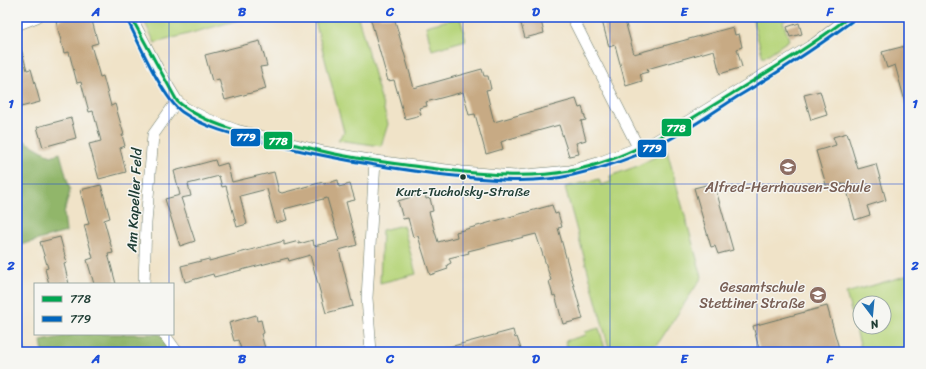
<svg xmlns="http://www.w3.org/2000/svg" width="926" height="369" font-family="Sriracha,sans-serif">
  <rect width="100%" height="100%" fill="#f6f6f2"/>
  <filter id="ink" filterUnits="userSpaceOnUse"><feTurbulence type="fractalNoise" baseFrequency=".025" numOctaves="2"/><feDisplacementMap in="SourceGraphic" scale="8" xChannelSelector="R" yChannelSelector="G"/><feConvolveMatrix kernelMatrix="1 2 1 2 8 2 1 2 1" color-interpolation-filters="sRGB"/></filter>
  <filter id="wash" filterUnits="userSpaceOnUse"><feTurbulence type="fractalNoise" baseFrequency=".012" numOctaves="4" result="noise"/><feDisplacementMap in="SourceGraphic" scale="16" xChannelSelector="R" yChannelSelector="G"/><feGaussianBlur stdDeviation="0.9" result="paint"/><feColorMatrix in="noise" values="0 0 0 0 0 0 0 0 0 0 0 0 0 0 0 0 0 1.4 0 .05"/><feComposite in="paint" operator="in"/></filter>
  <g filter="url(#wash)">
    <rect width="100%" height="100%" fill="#f0e3c8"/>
    <g fill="#b7d57b" stroke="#6b8958" fill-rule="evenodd">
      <path d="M142,17H250L155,43Z"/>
      <path d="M314,17H358L388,124L381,146L338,140L344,132Z"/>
      <path d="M460,17L466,40L432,50L426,26Z"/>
      <path d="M752,17H793L783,21L789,40L763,58Z"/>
      <path d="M667,151L702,277L659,342L648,352H610L565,187L599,179L601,185L611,182L610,176L635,167Z"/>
      <path d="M403,225L416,274L380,283L382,230Z"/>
      <path d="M909,275V352H862L846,293ZM860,303H884V327H860Z"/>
      <path d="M599,328L606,352H569L565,341L586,335L585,332Z"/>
    </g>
    <g fill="#91b66b" stroke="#587a50">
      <path d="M23,140L51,156L60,153L70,190L64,213L66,232L17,246V142Z"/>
      <path d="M76,334H160L173,352H43L41,341Z"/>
    </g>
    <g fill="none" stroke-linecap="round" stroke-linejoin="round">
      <path stroke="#43b2be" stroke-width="4" d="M17,323L24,352"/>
    </g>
    <g id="blocks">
      <g fill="#c7aa84">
        <path d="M71,17H91L98,43L91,45L100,77L103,76L111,106L115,104L124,135H122L125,146L120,148L126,172L99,179L89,144L101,141L93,111L89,112L81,82L77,83L69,52L64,53L56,21Z"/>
        <path d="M370,17H394L414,88L482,69L484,76H488L491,89L486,90L494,122L576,99L579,108L582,107L586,120L581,121L586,140L576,143L579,154L569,156L559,125L509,139L501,142L503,149L486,154L475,114L469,115L463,92L426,102L427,106L419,108L421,115L405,119L394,80L388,81Z"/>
        <path d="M519,17H540L544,33L525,38Z"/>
        <path d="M601,17H624L634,54L733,27L735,35L739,34L742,47L737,49L742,67L720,74L714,50L647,69L648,72L640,74L642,81L626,86L615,45L609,47Z"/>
        <path d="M799,23L802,34L790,37L787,27Z"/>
        <path d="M260,41L267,66L260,67L266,89L225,100L219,79L212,81L205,55Z"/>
        <path d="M20,45L27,70L31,69L40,102L17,108V46Z"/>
        <path d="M909,45V105H906L895,65L887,68L882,52Z"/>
        <path d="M820,91L827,115L811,120L804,95Z"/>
        <path d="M71,118L76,138L43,147L37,127Z"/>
        <path d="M847,133L858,169L876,164L886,200L867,206L870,215L855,220L845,183L827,188L816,151L836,145L833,137Z"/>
        <path d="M215,160L217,166L227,163L232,182L274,172L279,192L282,193L323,182L324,184L338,180L339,187L350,184L355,200L346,202L357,245L339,250L353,306L326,313L310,255L289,261L288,258L214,277L213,274L185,282L181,266L209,259V261L284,241V245L299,241V244L313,240L314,246L339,240L327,198L284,209L287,220L276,223L267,189L240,196L247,224L237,227L226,186L222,187L219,176L188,184L191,196L181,198L195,241L180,246L165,199L180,195L174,171Z"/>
        <path d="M714,183L733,250L718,254L715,246L711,247L694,188Z"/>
        <path d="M101,185L110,218L104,220L113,253L108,254L116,284H94L87,260L93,258L84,225L89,224L80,190Z"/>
        <path d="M425,193L426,199L430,198L433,211L429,212L438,242L457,237L456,232L552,205L555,214L558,213L562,227L558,228L583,319L563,324L555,295L553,296L549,281L551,280L536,234L468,251L469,253L449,258L451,263L447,265L448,269L430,275L418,236L413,237L408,218L403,219L398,201Z"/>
        <path d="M60,237L67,263L64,264L69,284H49L45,269L48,268L40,242Z"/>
        <path d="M827,306L840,352H760L753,326Z"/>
        <path d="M256,315L257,321L261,320L264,333L261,334L266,352H242L238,340L234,341L229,323Z"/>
        <path d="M513,330L515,338L517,337L521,349L512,352H443L442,349Z"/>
      </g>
    </g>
  </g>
  <g filter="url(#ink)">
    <use href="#blocks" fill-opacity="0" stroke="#687768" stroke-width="1"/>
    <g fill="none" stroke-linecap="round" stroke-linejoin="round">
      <defs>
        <g id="minor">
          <path d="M131,17L159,71L177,101L185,108L207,119L236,130L324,152L375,161L462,172L515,176L570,171L598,163L654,142L814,44L849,17"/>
          <path d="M572,17L638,147"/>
          <path d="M17,25L37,17"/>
          <path d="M144,284L146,223L153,135L177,101"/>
          <path d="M164,334L177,352"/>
          <path d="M371,352L367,298L375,161"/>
        </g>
      </defs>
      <use href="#minor" stroke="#687768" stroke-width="12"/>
      <use href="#minor" stroke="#fff" stroke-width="11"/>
      <defs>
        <path id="bus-1" d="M131,17L177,101C210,130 268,138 310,148C346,158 384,162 421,167C470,173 521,180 570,171C629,160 680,126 730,95C771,70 811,46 849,17"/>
        <path id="bus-2" d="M127,19C138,41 163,99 182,112C209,131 245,137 276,145C329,158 382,167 436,174C479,179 530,185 573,175C600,169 630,159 655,147C683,134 712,113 737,97C777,73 815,49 852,21"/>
      </defs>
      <use href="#bus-1" stroke="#f6f6f2" stroke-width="6"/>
      <use href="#bus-2" stroke="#f6f6f2" stroke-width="6"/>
      <use href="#bus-1" stroke="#00a651" stroke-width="3"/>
      <use href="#bus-2" stroke="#0065bd" stroke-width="3"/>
    </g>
  </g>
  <path fill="none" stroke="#1d4ed8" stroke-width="1" stroke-opacity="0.55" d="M169,17V284M316,17V352M463,17V352M610,17V352M757,17V352M17,184H909M169,334V352"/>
  <defs>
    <symbol id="school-disc" viewBox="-11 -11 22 22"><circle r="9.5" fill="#8d6e63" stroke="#f6f6f2"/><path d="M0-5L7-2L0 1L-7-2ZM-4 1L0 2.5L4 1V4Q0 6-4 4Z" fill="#fff"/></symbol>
  </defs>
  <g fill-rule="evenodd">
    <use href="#school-disc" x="778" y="157" width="20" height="20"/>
    <use href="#school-disc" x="808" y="285" width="20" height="20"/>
  </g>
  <circle fill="#1f3d34" stroke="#f6f6f2" stroke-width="1.5" cx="463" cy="177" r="3.5"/>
  <g text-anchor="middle" stroke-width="3" stroke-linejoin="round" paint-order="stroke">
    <g font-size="13" fill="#1f3d34" stroke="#f6f6f2">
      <text x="463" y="196">Kurt-Tucholsky-Straße</text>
    </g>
    <g font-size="14" fill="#785e54" stroke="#f6f6f2">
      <text x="788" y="192">Alfred-Herrhausen-Schule</text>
      <text x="805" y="292" text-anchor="end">Gesamtschule<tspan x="805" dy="16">Stettiner Straße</tspan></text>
    </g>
    <g font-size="14" fill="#1f3d34" stroke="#f6f6f2">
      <text transform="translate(134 200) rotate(-87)" y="5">Am Kapeller Feld</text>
    </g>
  </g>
  <g stroke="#f6f6f2" stroke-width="1.5">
    <rect x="661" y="118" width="31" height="19" rx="4" fill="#00a651"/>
    <rect x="230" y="128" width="31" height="19" rx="4" fill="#0065bd"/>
    <rect x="263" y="131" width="30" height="19" rx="4" fill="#00a651"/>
    <rect x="637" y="139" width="30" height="19" rx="4" fill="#0065bd"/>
  </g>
  <g font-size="11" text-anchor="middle" font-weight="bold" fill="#fff">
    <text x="676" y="132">778</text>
    <text x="246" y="141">779</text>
    <text x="278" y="145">778</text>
    <text x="652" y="152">779</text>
  </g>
  <rect width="926" height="369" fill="none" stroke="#f6f6f2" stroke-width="44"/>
  <rect x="34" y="283" width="140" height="52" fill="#f6f6f2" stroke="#a0aca6"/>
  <rect x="42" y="296" width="20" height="6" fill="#00a651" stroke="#a0aca6"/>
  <text x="70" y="303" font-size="12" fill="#1f3d34">778</text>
  <rect x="42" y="316" width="20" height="6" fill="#0065bd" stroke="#a0aca6"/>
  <text x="70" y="323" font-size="12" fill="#1f3d34">779</text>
  <g transform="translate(872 315) rotate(164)"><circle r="19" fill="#f6f6f2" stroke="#a0aca6"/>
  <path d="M0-3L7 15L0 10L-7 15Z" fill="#1f6fb2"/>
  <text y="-6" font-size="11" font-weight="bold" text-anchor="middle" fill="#1f3d34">N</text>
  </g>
  <rect x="22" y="22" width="882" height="325" fill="none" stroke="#1d4ed8" stroke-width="1.5"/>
  <g font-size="13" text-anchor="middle" font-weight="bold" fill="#1d4ed8">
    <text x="96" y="16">A</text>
    <text x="242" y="16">B</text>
    <text x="390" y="16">C</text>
    <text x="536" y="16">D</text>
    <text x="684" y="16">E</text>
    <text x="830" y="16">F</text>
    <text x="11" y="108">1</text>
    <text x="915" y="108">1</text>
    <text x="11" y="270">2</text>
    <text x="915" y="270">2</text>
    <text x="96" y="363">A</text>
    <text x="242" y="363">B</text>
    <text x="390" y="363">C</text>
    <text x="536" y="363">D</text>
    <text x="684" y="363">E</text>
    <text x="830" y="363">F</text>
  </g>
</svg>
